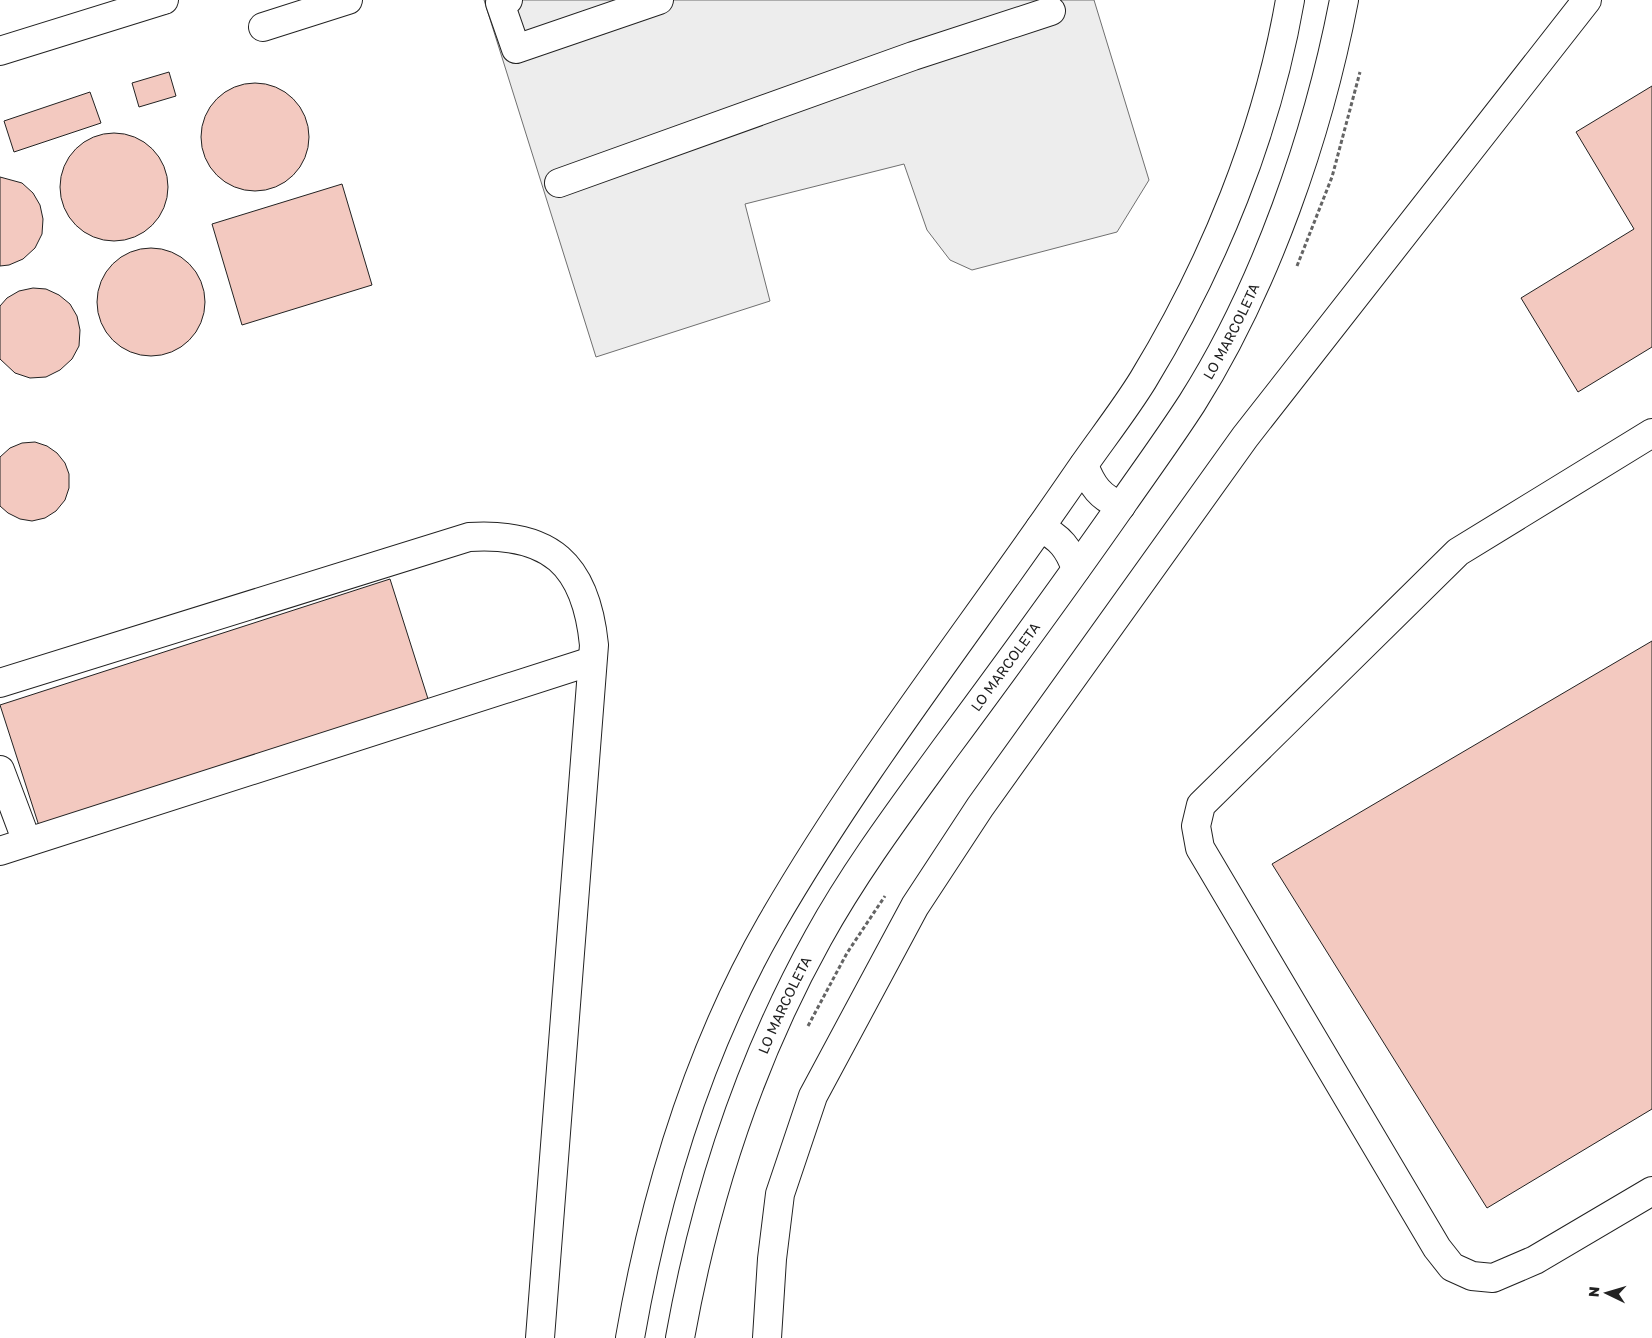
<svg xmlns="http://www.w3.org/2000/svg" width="1652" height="1338" font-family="'Golos Text',sans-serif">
  <rect width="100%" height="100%" fill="#fff"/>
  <path fill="#ededed" stroke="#6f6f6f" d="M484,0H1094L1149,180L1117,232L972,270L950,260L927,230L904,164L745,204L770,301L596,357Z"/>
  <g fill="#f3c9c0" stroke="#222">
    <path d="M169,72L176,96L139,107L132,83Z"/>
    <circle cx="255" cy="137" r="54"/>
    <path d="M1652,86V347L1578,392L1521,298L1634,229L1576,132Z"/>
    <path d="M90,92L101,123L14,152L4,121Z"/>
    <circle cx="114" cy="187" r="54"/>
    <path d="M0,177L22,183L33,193L40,205L43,219L42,234L35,248L23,259L9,265L0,266Z"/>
    <path d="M342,184L372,285L242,325L212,224Z"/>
    <circle cx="151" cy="302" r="54"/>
    <path d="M33,288L46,289L59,295L70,304L77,316L80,330L79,346L72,359L60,370L46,377L30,378L15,373L0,359V306L7,298L19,291Z"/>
    <path d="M35,442L47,446L57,453L65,463L69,474V488L65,500L56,511L45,518L32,521L20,519L8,513L0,506V457L10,448L22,443Z"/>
    <path d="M390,579L429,702L40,829L0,705Z"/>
    <path d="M1652,641V1109L1487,1208L1272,864Z"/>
  </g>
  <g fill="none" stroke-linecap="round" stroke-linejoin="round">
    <defs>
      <g id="minor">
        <path d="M508,0L500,3L516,49L659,0"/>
        <path d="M263,27L348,0"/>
        <path d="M0,51L164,0"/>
        <path d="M559,183L913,56L1051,11"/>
        <path d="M1652,433L1458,552L1201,805L1196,826L1200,848L1437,1248L1452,1267L1472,1276L1493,1278L1535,1260L1652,1191"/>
        <path d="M0,683L469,537C550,532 586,564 594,645L540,1338"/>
        <path d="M0,770L27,842"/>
        <path d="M0,851L592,661"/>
        <path d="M767,1338L772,1259L780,1194L813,1096L915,906L980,807L1245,437L1587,0"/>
      </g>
      <g id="major">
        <path d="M1084,465C1092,486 1100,497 1121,506"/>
        <path d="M1040,528C1060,537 1069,549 1076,569"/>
        <path d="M630,1338C655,1194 698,1051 771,924C861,768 972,628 1074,479C1096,446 1122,414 1143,380C1213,265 1267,133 1290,0"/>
        <path id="s1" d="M680,1338C705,1199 749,1062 818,938C855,871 900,811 945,749C1005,668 1065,586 1123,503C1146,470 1170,437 1192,403C1266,286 1318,135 1344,0"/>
      </g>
    </defs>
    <use href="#minor" stroke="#222" stroke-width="30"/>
    <use href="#major" stroke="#222" stroke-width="30"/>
    <g stroke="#646464" stroke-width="3" stroke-dasharray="4 2.5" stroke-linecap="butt">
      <path d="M1297,266L1332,177L1360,72"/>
      <path d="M808,1026L847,953L885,896"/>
    </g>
    <use href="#minor" stroke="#fff" stroke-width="28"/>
    <use href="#major" stroke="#fff" stroke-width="28"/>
  </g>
  <g text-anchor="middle" stroke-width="4" stroke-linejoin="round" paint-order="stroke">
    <g font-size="14" fill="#222" stroke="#fff">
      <text dy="5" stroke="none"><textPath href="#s1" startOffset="1160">LO MARCOLETA</textPath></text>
      <text dy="5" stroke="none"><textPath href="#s1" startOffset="755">LO MARCOLETA</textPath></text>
      <text dy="5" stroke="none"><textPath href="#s1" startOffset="350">LO MARCOLETA</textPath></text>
    </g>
  </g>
  <g transform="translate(1607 1293) rotate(275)" stroke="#ffffff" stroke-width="4" paint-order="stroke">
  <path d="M0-4L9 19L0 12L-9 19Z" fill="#222222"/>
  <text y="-8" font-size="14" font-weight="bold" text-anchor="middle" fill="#222222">N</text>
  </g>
</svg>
